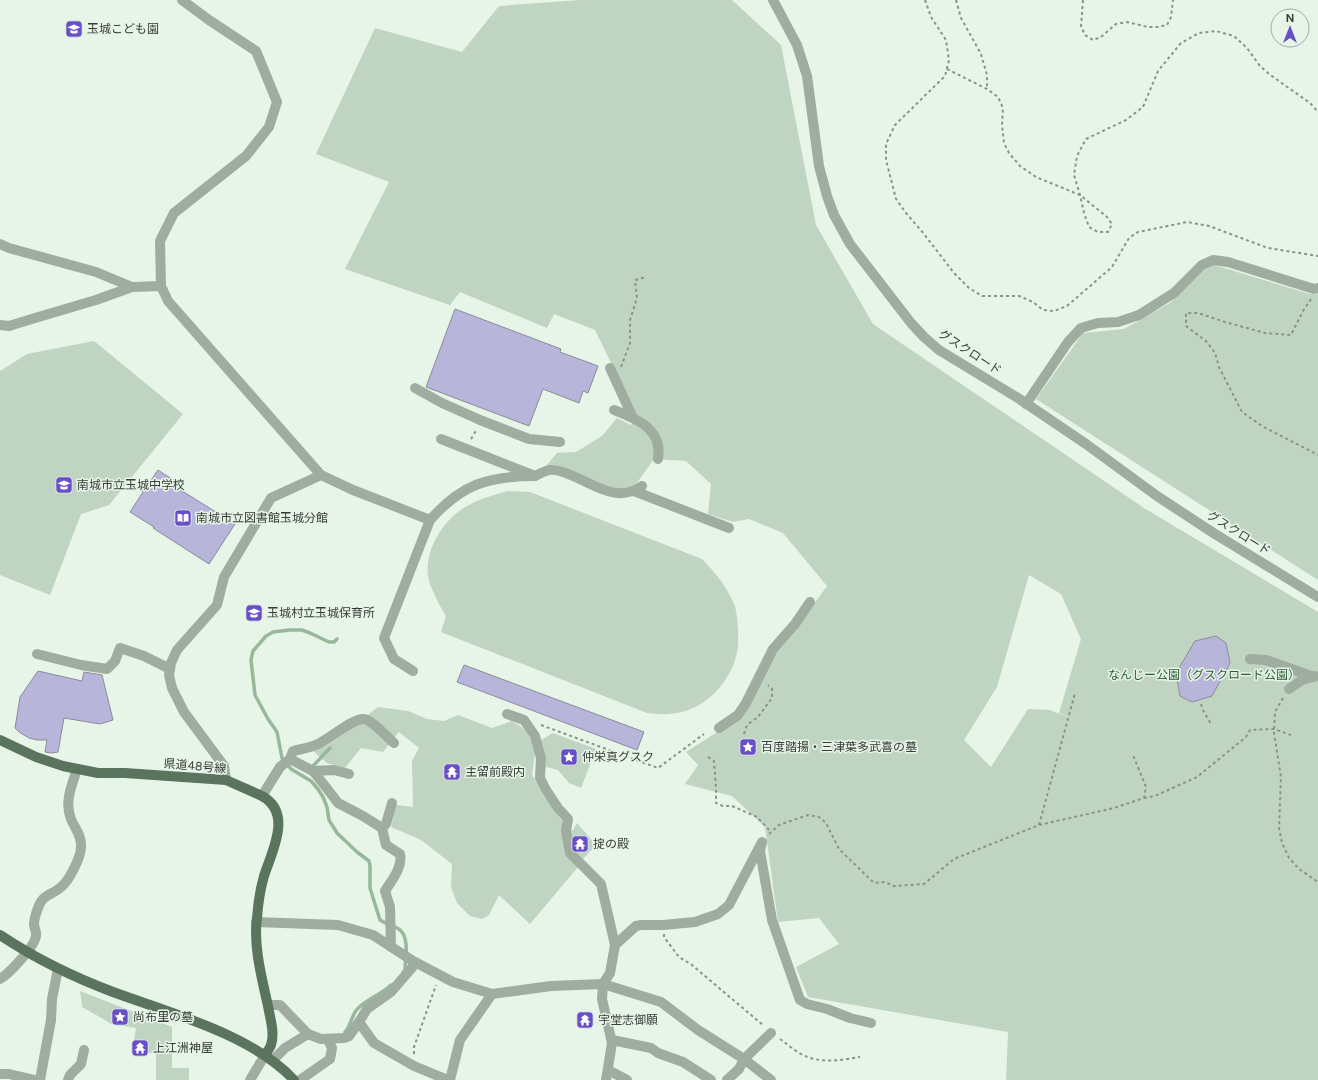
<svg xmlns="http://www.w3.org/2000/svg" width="1318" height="1080" font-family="Figtree,'Noto Sans JP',sans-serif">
  <rect width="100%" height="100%" fill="#e7f4e8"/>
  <g fill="#c0d4c2" fill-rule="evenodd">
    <path d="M580,0H732L781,45L816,225L873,324L1144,508L1318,612V1080H1006L1008,1032L808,997L796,967L839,944L819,918L778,922L765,827L732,796L685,784L698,765L686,752L741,717L775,651L799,625L827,586L783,533L749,519L733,522L708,514L711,484L686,461L654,459L634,487L618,490L546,466L557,453L576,452L602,436L617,418L631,425L638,418L595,330L554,314L547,328L460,292L450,305L345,269L389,182L316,154L375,28L462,52L499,6ZM1029,575L1061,594L1081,639L1059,713L1077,721L1050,710L1028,709L991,767L964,740L997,687Z"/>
    <path d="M1211,264L1310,294H1318V580L1036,399L1083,333L1124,329L1170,303Z"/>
    <path d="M94,341L183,414L109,505L81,514L50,595L0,575V371L27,354Z"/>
    <path d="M508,491L530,492L702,559C716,573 726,586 734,604C737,611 737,620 738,628C738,636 739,645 737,652C733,675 714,699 693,708C678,715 662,715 647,713L441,632L446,616C441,608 431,589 429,580C426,570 428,556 432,547C447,511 473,500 508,491Z"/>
    <path d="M378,707L408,711L427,719L444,721L458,715L492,728L512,721L523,728L531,739L535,754L532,774L542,794L563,822L578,867L530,924L499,895L489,915L482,919L470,916L457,903L451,887L452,864L421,840L391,827L396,805L413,807L412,761L419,748L399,732L383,752L361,748L345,768L327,763L313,751L352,727Z"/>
    <path d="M553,733L596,749L581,788L569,783L558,770L546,767L545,754L541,740Z"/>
    <path d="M577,823L596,845L583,859L575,851L570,831L573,830Z"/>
    <path d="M80,991L172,1027V1068H189V1080H156V1053L132,1052L136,1028L112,1024L82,1007Z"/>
  </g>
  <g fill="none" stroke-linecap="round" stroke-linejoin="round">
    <g stroke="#98b89c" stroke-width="3.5">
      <path d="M337,639L334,642H329L310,633L302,630H289L273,632L266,636L253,651L251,660L255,695L268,719L277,732L282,758L291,769L311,781L318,789L323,797L327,807L329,820L337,833L357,852L369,861L370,866V888L380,920C386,924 395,926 400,930C410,939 405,959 405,971L403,972"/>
      <path d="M313,766L330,748"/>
      <path d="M345,1032C350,1027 351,1019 355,1012C363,1000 380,996 391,985"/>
    </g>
  </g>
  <g fill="#b8b5db" stroke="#8b8b98">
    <path d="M455,309L561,349L560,352L598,366L588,393L583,391L579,403L543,389L529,426L426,387Z"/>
    <path d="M158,470L181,485L179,489L235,524L209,564L153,528L154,527L130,512L143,492L139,489L145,480L149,483Z"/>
    <path d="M1216,636L1226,643L1230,663L1212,696L1192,702L1180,696L1176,673L1195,641Z"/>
    <path d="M464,665L644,732L637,750L457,682Z"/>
    <path d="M38,671L82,681L84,672L102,675L113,720L100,724L64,718L58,752L51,753L45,752L47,740H37L29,738L19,732L15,728L20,697Z"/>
  </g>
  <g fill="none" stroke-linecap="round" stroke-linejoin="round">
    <g stroke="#8a938b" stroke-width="2" stroke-dasharray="3 3" stroke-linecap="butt">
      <path d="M925,0L931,17L946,40L949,60L945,76L895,125L886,144V160L896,199L906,213L924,234L954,273L969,288L982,296H1019L1033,302L1043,310L1054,311L1067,306L1112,267L1129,238L1138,232L1187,222L1209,226L1268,248L1318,256"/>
      <path d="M956,0L961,18L981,54L987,75V89"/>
      <path d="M1083,0L1081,26L1085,35L1093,40L1101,37L1116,24L1127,22L1148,27H1158L1167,25L1171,17L1173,0"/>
      <path d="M947,69L987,89L998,97L1003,108L1002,125L1004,143L1009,153L1020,166L1036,177L1080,195L1107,217L1112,224L1108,232H1098L1089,227L1084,213L1080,195L1074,175L1077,156L1086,139L1126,120L1143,107L1158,71L1181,43L1199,33L1216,31L1234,36L1247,48L1260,66L1269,74L1310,103L1318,112"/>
      <path d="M1311,299L1303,311L1291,335L1265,333L1225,322L1198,313H1186V326L1207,342L1215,353L1219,367L1242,412L1262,426L1318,455"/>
      <path d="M621,367L630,343V320L637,298L635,280L646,277"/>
      <path d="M471,439L477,429"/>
      <path d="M1283,698L1275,712L1274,733L1281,777L1279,828L1282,843L1289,858L1299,869L1318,882"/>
      <path d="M1201,704L1203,710L1211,724"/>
      <path d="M541,725L658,768L704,734"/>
      <path d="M744,734L747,725L758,717L772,698V689L768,685"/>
      <path d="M708,757L714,761L716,788V803L723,806H732L757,817L771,832"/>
      <path d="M1144,798L1155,796L1197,777L1246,737L1250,730L1274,729L1291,735"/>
      <path d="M1039,825L1075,693"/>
      <path d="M769,834L779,825L808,815L819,817L826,823L839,849L874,883L885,882L894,886L924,884L954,859L1039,825L1114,808L1144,798L1146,787L1133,755"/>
      <path d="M664,934V937L679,957L692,965L764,1026"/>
      <path d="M780,1039C787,1044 795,1051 803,1055C821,1064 842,1060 860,1057"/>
      <path d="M414,1054V1047L436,985"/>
    </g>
    <g stroke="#9eada0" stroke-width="10">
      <path d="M182,0L209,20L256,51L277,102L269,127L246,156L174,213L160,241L161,286L168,301L321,475L353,490L430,520C462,484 488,476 535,476"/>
      <path d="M773,0L797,45L807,76L819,166L827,196L834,215L850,244L911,323L924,337L939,350L1018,398L1086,444L1157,496L1215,534L1318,597"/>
      <path d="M0,244L9,248L96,272L132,287"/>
      <path d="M0,325L9,326L35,318L96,300L132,287L161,286"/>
      <path d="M610,368L633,418"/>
      <path d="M415,388L442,403L480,420L529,439L560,442"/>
      <path d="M1026,404L1068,342L1081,328L1098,323L1118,322L1139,315L1174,293L1202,265L1213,260L1228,262L1314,289L1318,288"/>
      <path d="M614,410C637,419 663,429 658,459"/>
      <path d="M441,439L535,476C539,474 545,471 549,470C557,469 566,473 573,476C597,486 618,503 642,486"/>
      <path d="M634,491L729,528"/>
      <path d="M37,654L81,665L107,669L115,661L120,648L144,656L170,669"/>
      <path d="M1250,659L1266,660L1314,677"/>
      <path d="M413,671L394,659L384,638L430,520"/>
      <path d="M1289,689L1302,680L1315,676"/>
      <path d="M507,714L524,720L535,736L541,758L540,778L546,790L558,808L568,819L566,831L570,853L601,884L615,945L610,973L603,984L661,1002L698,1030L744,1059L771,1080"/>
      <path d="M719,728L738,715L746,703L773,649L795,624L810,602"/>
      <path d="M290,759L313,771L325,786L338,803L363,816L382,828L386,845L400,854C403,867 392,880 385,891L390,907L391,947"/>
      <path d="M313,771L334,770L349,774"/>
      <path d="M226,780L224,766L184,712L172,688L169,675L171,663L177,650L217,605L224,577L271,498L321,475"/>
      <path d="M262,796L280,767L290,759L293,751C301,749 310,748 318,744C329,739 353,718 364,719C372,720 387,737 394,743"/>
      <path d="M382,828L386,824L392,803"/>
      <path d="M256,922L338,925L373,935L413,961L453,982L492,994L551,986L603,984L602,999L612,1043L606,1080"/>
      <path d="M615,945L636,926L641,925H663L695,922L718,914L729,905L762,842L760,851L772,920L800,1000L807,1004L827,1009L850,1018L871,1023"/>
      <path d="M416,963L391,992L367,1009L359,1022L374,1043L414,1066L448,1080"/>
      <path d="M0,979C9,974 35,946 36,936C37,932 34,928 34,924C34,918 39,903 43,899C48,894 56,892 61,887C69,881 81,857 81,847C82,836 75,829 71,819C64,802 72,785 77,769"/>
      <path d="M268,1005H280L308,1034L321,1039L344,1038L349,1036L359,1022"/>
      <path d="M612,1040L651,1048L658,1053L683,1062L711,1080"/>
      <path d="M273,1060L285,1048L308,1034"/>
      <path d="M608,1070L627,1080"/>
      <path d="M0,1074H9L35,1080"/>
      <path d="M40,1080L51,1020L52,999L58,969"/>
      <path d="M68,1080L70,1075L81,1064L84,1050"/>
      <path d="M250,1080L265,1055"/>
      <path d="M300,1080L330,1059L332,1048L328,1040"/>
      <path d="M450,1080L460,1040L492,994"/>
      <path d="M727,1080L739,1069L744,1059L771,1033"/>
    </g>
    <g stroke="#5b745e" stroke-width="10">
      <path d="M0,740L36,757L63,766L98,773H125L226,780L262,796C293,813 272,851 264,876C260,890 258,904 257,918C253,945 262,979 268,1006C270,1018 275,1033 271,1045C270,1048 267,1052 265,1055"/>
      <path d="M0,935C36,959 73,977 113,992C170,1013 253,1035 294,1080"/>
    </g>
  </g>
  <defs>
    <symbol id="school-square" viewBox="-11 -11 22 22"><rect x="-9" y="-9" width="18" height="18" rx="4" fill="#684ec7" stroke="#e7f4e8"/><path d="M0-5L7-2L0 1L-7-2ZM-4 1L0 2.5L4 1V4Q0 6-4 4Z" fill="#fff"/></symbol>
    <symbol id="library-square" viewBox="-11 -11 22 22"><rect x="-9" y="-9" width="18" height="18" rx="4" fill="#684ec7" stroke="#e7f4e8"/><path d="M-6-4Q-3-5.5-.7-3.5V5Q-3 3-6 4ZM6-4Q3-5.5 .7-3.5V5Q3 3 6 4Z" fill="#fff"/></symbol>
    <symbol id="sight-square" viewBox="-11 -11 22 22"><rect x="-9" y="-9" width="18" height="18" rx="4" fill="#684ec7" stroke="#e7f4e8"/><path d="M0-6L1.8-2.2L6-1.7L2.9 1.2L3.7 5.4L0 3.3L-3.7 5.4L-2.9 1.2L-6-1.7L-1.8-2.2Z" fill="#fff"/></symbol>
    <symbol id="temple-square" viewBox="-11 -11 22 22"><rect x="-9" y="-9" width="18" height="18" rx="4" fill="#684ec7" stroke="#e7f4e8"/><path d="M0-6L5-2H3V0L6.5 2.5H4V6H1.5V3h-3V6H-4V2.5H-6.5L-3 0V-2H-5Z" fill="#fff"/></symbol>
  </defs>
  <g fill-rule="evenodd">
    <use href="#school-square" x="64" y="19" width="20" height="20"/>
    <use href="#school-square" x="54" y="475" width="20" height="20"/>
    <use href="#library-square" x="173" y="508" width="20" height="20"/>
    <use href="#school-square" x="244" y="603" width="20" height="20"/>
    <use href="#sight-square" x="738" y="737" width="20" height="20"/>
    <use href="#sight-square" x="559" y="747" width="20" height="20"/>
    <use href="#temple-square" x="442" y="762" width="20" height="20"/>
    <use href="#temple-square" x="570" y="834" width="20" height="20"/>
    <use href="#sight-square" x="110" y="1007" width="20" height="20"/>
    <use href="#temple-square" x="575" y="1010" width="20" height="20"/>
    <use href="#temple-square" x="130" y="1038" width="20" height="20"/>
  </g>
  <g text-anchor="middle" stroke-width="3" stroke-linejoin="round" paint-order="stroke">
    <g font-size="12" fill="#373c37" stroke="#e7f4e8" text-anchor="start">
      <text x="87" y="33">玉城こども園</text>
      <text x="77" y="489">南城市立玉城中学校</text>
      <text x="196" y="522">南城市立図書館玉城分館</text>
      <text x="267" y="617">玉城村立玉城保育所</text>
      <text x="761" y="751">百度踏揚・三津葉多武喜の墓</text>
      <text x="582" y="761">仲栄真グスク</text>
      <text x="465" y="776">主留前殿内</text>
      <text x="593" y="848">掟の殿</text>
      <text x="133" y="1021">尚布里の墓</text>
      <text x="598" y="1024">宇堂志御願</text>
      <text x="153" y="1052">上江洲神屋</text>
    </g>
    <g font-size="12" fill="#373c37" stroke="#e7f4e8">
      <text transform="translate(970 352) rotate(33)" y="4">グスクロード</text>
      <text transform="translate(1239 533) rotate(32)" y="4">グスクロード</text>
      <text transform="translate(195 766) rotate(5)" y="4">県道48号線</text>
    </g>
    <g font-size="12" fill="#2a5b34" stroke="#e7f4e8">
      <text x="1204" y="679">なんじー公園（グスクロード公園）</text>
    </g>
  </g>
  <g transform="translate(1290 28)"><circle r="19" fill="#e7f4e8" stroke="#a1aaa1"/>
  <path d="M0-3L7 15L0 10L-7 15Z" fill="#684ec7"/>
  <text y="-6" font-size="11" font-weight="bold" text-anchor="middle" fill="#373c37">N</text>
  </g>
</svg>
